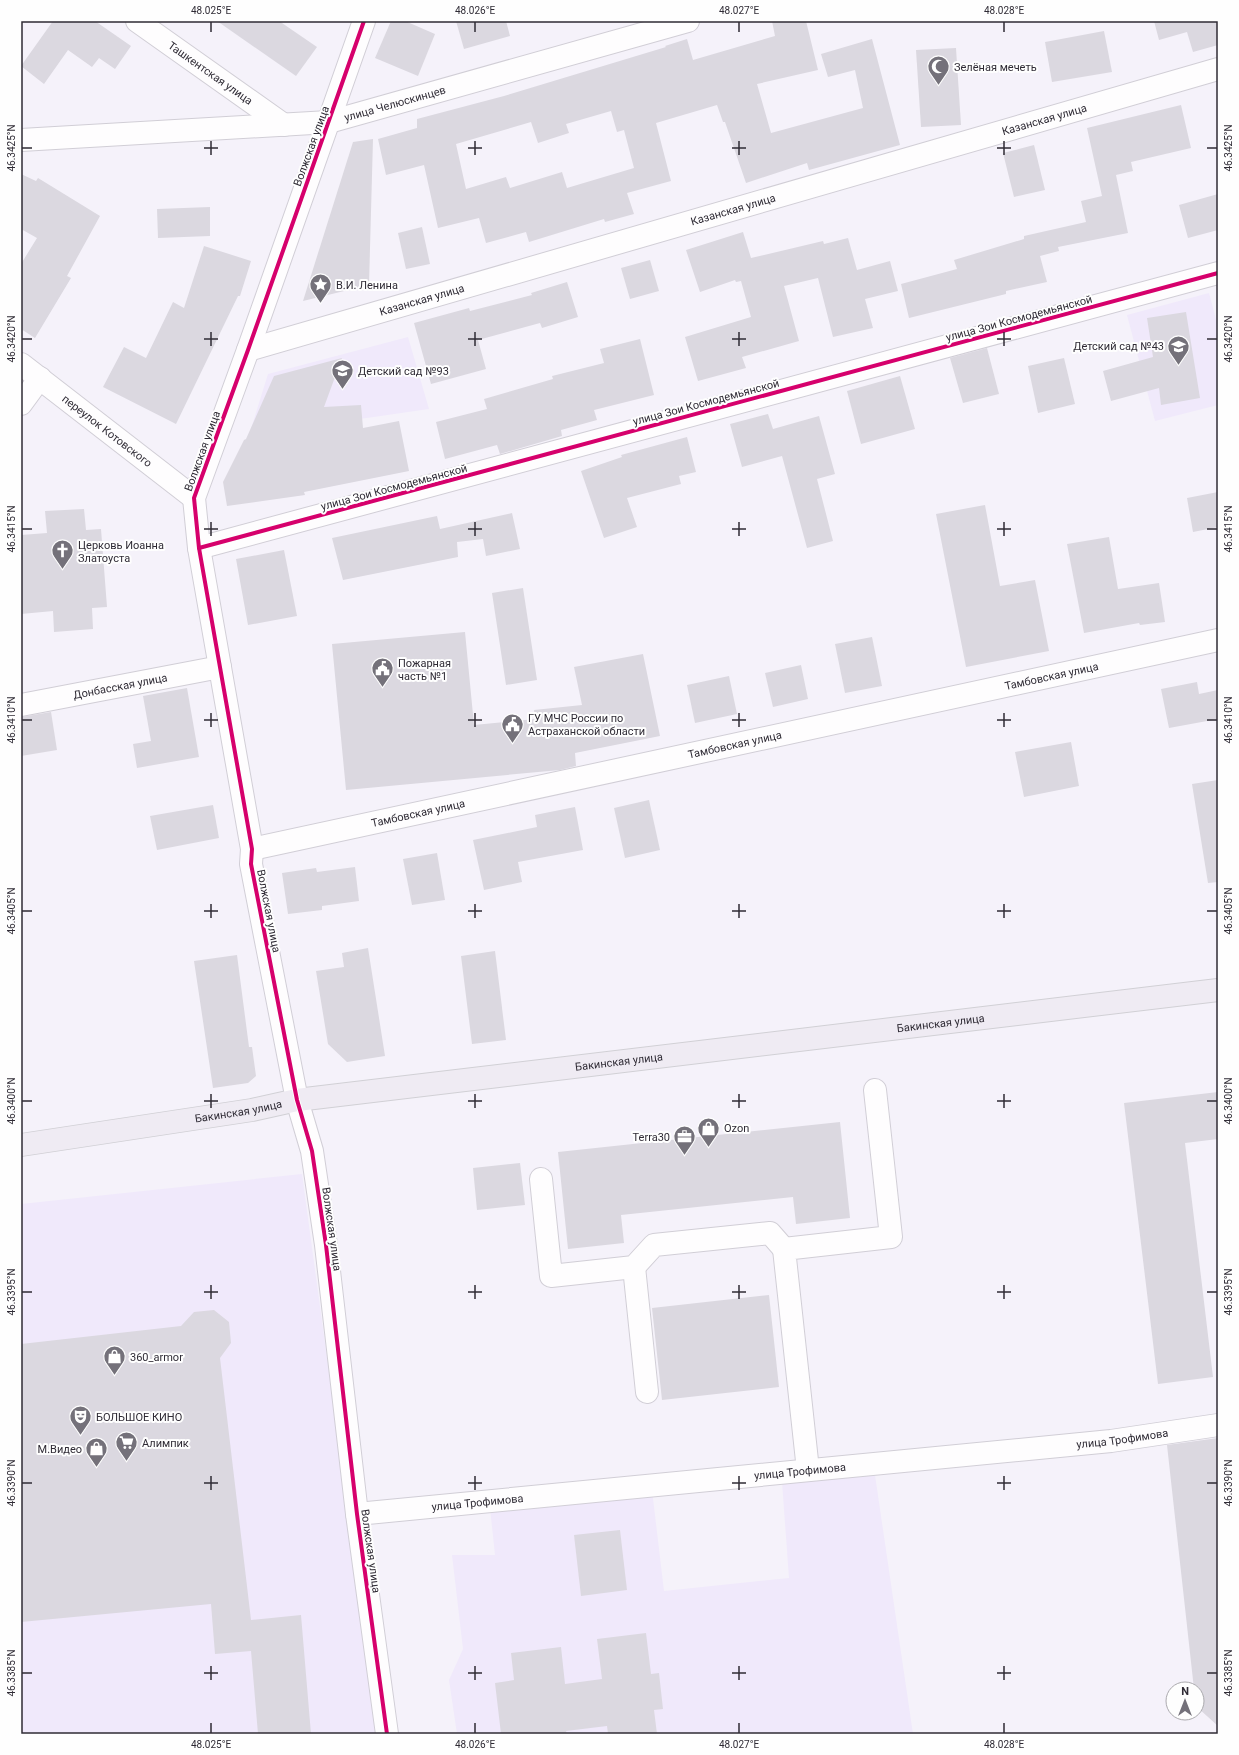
<svg xmlns="http://www.w3.org/2000/svg" width="1239" height="1755" font-family="Roboto,sans-serif">
  <rect width="100%" height="100%" fill="#f5f2fa"/>
  <g fill="#f0e9fb">
    <path d="M1209,293L1218,327V405L1155,421L1127,315Z"/>
    <path d="M408,337L429,409L311,426L250,432L268,374Z"/>
    <path d="M302,1174L378,1734H21V1204Z"/>
    <path d="M875,1475L913,1734H457L449,1680L463,1649L452,1555H495L490,1508L652,1490L664,1591L789,1578L782,1482Z"/>
  </g>
  <g fill="#dbd8e0" fill-rule="evenodd">
    <path d="M53,21H95L131,46L115,69L99,58L92,67L68,50L44,84L21,66Z"/>
    <path d="M217,21H279L317,47L296,76Z"/>
    <path d="M391,21H405L435,34L418,76L375,58Z"/>
    <path d="M456,21H506L510,36L464,49Z"/>
    <path d="M772,21H806L818,70L757,84L771,133L863,108L855,70L828,77L821,54L872,39L900,145L809,170L807,163L746,183L725,122H723L717,105L656,123L671,181L627,193L634,214L605,222L604,219L529,242L526,232L486,243L479,218L438,228L424,165L386,175L378,139L417,128V119L504,96L666,47L665,46L687,39L693,60L775,36ZM611,111L617,132L624,130L634,168L567,188L562,172L510,188L506,177L466,189L456,144L531,122L538,143L569,133L566,124Z"/>
    <path d="M1154,21H1218V45L1193,52L1187,32L1159,40Z"/>
    <path d="M1104,31L1112,72L1052,82L1045,42Z"/>
    <path d="M956,48L961,125L921,127L916,50Z"/>
    <path d="M1181,105L1191,148L1131,162L1133,171L1116,175L1128,233L1058,247L1059,251L1040,256L1047,282L1006,291V294L909,318L901,284L957,269L954,260L1024,239V236L1086,222L1081,201L1102,196L1087,128Z"/>
    <path d="M373,139L369,285L303,301L353,142Z"/>
    <path d="M1034,145L1045,190L1014,197L1003,153Z"/>
    <path d="M21,174L36,181L38,178L100,216L67,276L71,278L35,338L21,329V264L37,238L21,229Z"/>
    <path d="M1218,194V230L1188,238L1179,205Z"/>
    <path d="M210,207V236L158,238L157,209Z"/>
    <path d="M422,227L430,264L406,269L398,233Z"/>
    <path d="M743,232L751,258L823,241L824,244L848,238L857,270L890,261L898,291L865,299L873,328L833,337L818,278L784,286L799,341L742,357L746,368L698,381L685,337L751,317L741,281L736,282L735,280L700,292L686,250Z"/>
    <path d="M204,246L251,261L240,296H238L176,424L103,387L124,347L146,358L173,302L184,308Z"/>
    <path d="M650,260L659,291L630,299L621,268Z"/>
    <path d="M567,282L578,317L542,328L540,323L478,340L486,369L431,384L414,323L469,308L470,311L532,295L531,293Z"/>
    <path d="M1186,312L1200,398L1161,405L1159,388L1111,401L1103,371L1153,357L1147,318Z"/>
    <path d="M640,339L654,395L594,410L597,420L561,430L562,436L500,454L497,445L445,459L436,422L487,409L484,399L553,379L552,376L604,363L600,349Z"/>
    <path d="M987,348L999,394L963,403L950,358Z"/>
    <path d="M342,358L324,407L361,405L363,428L399,421L409,471L304,492L305,495L227,506L223,482L244,440L246,439L274,376Z"/>
    <path d="M1064,358L1075,404L1038,413L1028,366Z"/>
    <path d="M900,376L915,429L861,444L847,391Z"/>
    <path d="M768,414L773,429L819,416L835,474L817,479L833,541L807,548L782,456L742,467L730,424Z"/>
    <path d="M687,437L696,472L679,476L681,484L627,498L637,527L604,538L581,471L622,457L621,455Z"/>
    <path d="M1218,492V527L1193,532L1187,498Z"/>
    <path d="M985,505L1000,586L1035,580L1049,651L966,667L936,514Z"/>
    <path d="M84,509L86,530L101,529L107,607L92,608L93,629L54,632L53,611L21,614V535L47,533L45,511Z"/>
    <path d="M512,513L520,549L486,556L483,539L457,542L458,557L343,580L332,538L437,516L440,529Z"/>
    <path d="M1109,537L1118,589L1159,583L1165,622L1140,625L1139,623L1084,633L1067,544Z"/>
    <path d="M284,550L297,616L248,625L236,559Z"/>
    <path d="M523,588L537,680L506,685L492,593Z"/>
    <path d="M465,632L474,725L535,719L534,710L582,705L574,667L643,654L660,736L575,753L576,766L560,770L346,790L332,644Z"/>
    <path d="M872,637L882,686L845,693L835,644Z"/>
    <path d="M801,665L808,699L773,707L765,673Z"/>
    <path d="M729,676L737,714L695,723L687,685Z"/>
    <path d="M1197,682L1199,694L1218,690V719L1169,728L1161,689Z"/>
    <path d="M187,688L199,757L137,768L133,744L151,741L143,696Z"/>
    <path d="M51,712L57,750L21,756V717Z"/>
    <path d="M1071,742L1079,786L1024,797L1015,752Z"/>
    <path d="M1218,780V882L1208,883L1192,784Z"/>
    <path d="M649,800L660,850L625,858L614,808Z"/>
    <path d="M213,805L219,838L157,850L150,816Z"/>
    <path d="M575,807L583,850L518,862L522,882L484,890L473,840L537,827L535,815Z"/>
    <path d="M437,853L445,900L412,905L403,859Z"/>
    <path d="M355,867L359,901L322,906V910L288,914L282,873L316,868L317,872Z"/>
    <path d="M368,948L385,1056L347,1062L328,1044L316,971L344,967L342,953Z"/>
    <path d="M495,951L506,1040L472,1044L461,956Z"/>
    <path d="M237,955L249,1047H252L256,1076L248,1083L213,1088L194,961Z"/>
    <path d="M1218,1092V1139L1185,1143L1213,1377L1158,1384L1124,1103Z"/>
    <path d="M840,1122L850,1218L796,1224L793,1197L621,1215L624,1243L568,1249L558,1152Z"/>
    <path d="M520,1163L525,1205L477,1210L473,1168Z"/>
    <path d="M769,1295L779,1387L662,1400L652,1308Z"/>
    <path d="M214,1310L229,1322L231,1343L220,1358L251,1620L301,1615L311,1734H258L251,1651L215,1654L211,1604L21,1622V1344L181,1326L194,1312Z"/>
    <path d="M1218,1438V1726L1197,1707V1689H1194L1167,1445Z"/>
    <path d="M620,1530L627,1590L581,1596L574,1535Z"/>
    <path d="M646,1633L651,1674L659,1673L663,1709L654,1710L657,1734H608L607,1726L566,1731L567,1734H501L495,1683L514,1680L511,1653L561,1647L565,1684L602,1679L597,1639Z"/>
  </g>
  <g fill="none" stroke-linecap="round" stroke-linejoin="round">
    <defs>
      <g id="minor">
        <path id="s1" d="M137,21L284,125"/>
        <path d="M364,21L248,350L194,498L199,548L252,849L251,864L297,1100L312,1151L326,1245L357,1514L387,1734"/>
        <path id="s2" d="M21,140L329,122L688,21"/>
        <path id="s3" d="M248,350L1218,69"/>
        <path id="s4" d="M21,364L194,498"/>
        <path d="M21,404L40,378"/>
        <path d="M199,548L1218,273"/>
        <path id="s5" d="M21,705L220,667"/>
        <path id="s6" d="M252,849L1218,640"/>
        <path d="M541,1179L551,1276L634,1267L654,1245L770,1233L784,1249"/>
        <path d="M634,1267L647,1392"/>
        <path d="M808,1470L784,1249L891,1237L875,1090"/>
        <path id="s7" d="M357,1514L1111,1441L1218,1425"/>
      </g>
      <g id="major">
        <path id="s8" d="M21,1145L252,1110L297,1100L1218,990"/>
      </g>
    </defs>
    <use href="#minor" stroke="#d1ced6" stroke-width="24"/>
    <use href="#major" stroke="#d1d0d5" stroke-width="24"/>
    <use href="#minor" stroke="#fefdfe" stroke-width="22"/>
    <use href="#major" stroke="#efebf3" stroke-width="22"/>
    <defs>
      <g id="cycleway">
        <path d="M364,21L248,350L194,498L199,548L252,849L251,864L297,1100L312,1151L326,1245L357,1514L387,1734"/>
        <path d="M199,548L1218,273"/>
      </g>
    </defs>
    <use href="#cycleway" stroke="#fefefe" stroke-width="6"/>
    <use href="#cycleway" stroke="#d6006c" stroke-width="4"/>
  </g>
  <path fill="none" stroke="#2f2b35" stroke-width="1.5" d="M211,22V32M475,22V32M739,22V32M1004,22V32M211,141V155M475,141V155M739,141V155M1004,141V155M22,148H32M204,148H218M468,148H482M732,148H746M997,148H1011M1207,148H1217M211,332V346M475,332V346M739,332V346M1004,332V346M22,339H32M204,339H218M468,339H482M732,339H746M997,339H1011M1207,339H1217M211,522V536M475,522V536M739,522V536M1004,522V536M22,529H32M204,529H218M468,529H482M732,529H746M997,529H1011M1207,529H1217M211,713V727M475,713V727M739,713V727M1004,713V727M22,720H32M204,720H218M468,720H482M732,720H746M997,720H1011M1207,720H1217M211,904V918M475,904V918M739,904V918M1004,904V918M22,911H32M204,911H218M468,911H482M732,911H746M997,911H1011M1207,911H1217M211,1094V1108M475,1094V1108M739,1094V1108M1004,1094V1108M22,1101H32M204,1101H218M468,1101H482M732,1101H746M997,1101H1011M1207,1101H1217M211,1285V1299M475,1285V1299M739,1285V1299M1004,1285V1299M22,1292H32M204,1292H218M468,1292H482M732,1292H746M997,1292H1011M1207,1292H1217M211,1476V1490M475,1476V1490M739,1476V1490M1004,1476V1490M22,1483H32M204,1483H218M468,1483H482M732,1483H746M997,1483H1011M1207,1483H1217M211,1666V1680M475,1666V1680M739,1666V1680M1004,1666V1680M22,1673H32M204,1673H218M468,1673H482M732,1673H746M997,1673H1011M1207,1673H1217M211,1723V1733M475,1723V1733M739,1723V1733M1004,1723V1733"/>
  <defs>
    <symbol id="mosque-pin" viewBox="-11 -11 22 30"><path d="M0 17L-7.5 6A9.5 9.5 0 1 1 7.5 6Z" fill="#74717a" stroke="#fefefe"/><path d="M3.5-4.9A6 6 0 1 0 3.5 4.9A5 5 0 1 1 3.5-4.9Z" fill="#fff"/></symbol>
    <symbol id="sight-pin" viewBox="-11 -11 22 30"><path d="M0 17L-7.5 6A9.5 9.5 0 1 1 7.5 6Z" fill="#74717a" stroke="#fefefe"/><path d="M0-6L1.8-2.2L6-1.7L2.9 1.2L3.7 5.4L0 3.3L-3.7 5.4L-2.9 1.2L-6-1.7L-1.8-2.2Z" fill="#fff"/></symbol>
    <symbol id="school-pin" viewBox="-11 -11 22 30"><path d="M0 17L-7.5 6A9.5 9.5 0 1 1 7.5 6Z" fill="#74717a" stroke="#fefefe"/><path d="M0-5L7-2L0 1L-7-2ZM-4 1L0 2.5L4 1V4Q0 6-4 4Z" fill="#fff"/></symbol>
    <symbol id="church-pin" viewBox="-11 -11 22 30"><path d="M0 17L-7.5 6A9.5 9.5 0 1 1 7.5 6Z" fill="#74717a" stroke="#fefefe"/><path d="M-1.2-6h2.4v3.5h3.3v2.4h-3.3V6h-2.4V-.1h-3.3v-2.4h3.3Z" fill="#fff"/></symbol>
    <symbol id="civic-pin" viewBox="-11 -11 22 30"><path d="M0 17L-7.5 6A9.5 9.5 0 1 1 7.5 6Z" fill="#74717a" stroke="#fefefe"/><path d="M-.6-6.5H3V-4.5H.6V-3L4-1V1h2V6H-6V1h2V-1L-.6-3ZM-1.2 2.5V6h2.4V2.5Z" fill="#fff"/></symbol>
    <symbol id="shop-pin" viewBox="-11 -11 22 30"><path d="M0 17L-7.5 6A9.5 9.5 0 1 1 7.5 6Z" fill="#74717a" stroke="#fefefe"/><path d="M-5-2.5h2.3a2.7 3.5 0 0 1 5.4 0H5L5.5 6h-11ZM-1.5-2.5h3a1.5 2.3 0 0 0-3 0Z" fill="#fff"/></symbol>
    <symbol id="office-pin" viewBox="-11 -11 22 30"><path d="M0 17L-7.5 6A9.5 9.5 0 1 1 7.5 6Z" fill="#74717a" stroke="#fefefe"/><path d="M-6-3h4V-5.5h4V-3h4V5H-6ZM-1-4.5V-3h2v-1.5ZM-6 0V1H6V0Z" fill="#fff"/></symbol>
    <symbol id="theatre-pin" viewBox="-11 -11 22 30"><path d="M0 17L-7.5 6A9.5 9.5 0 1 1 7.5 6Z" fill="#74717a" stroke="#fefefe"/><path d="M-5-5.5Q0-4 5-5.5V0Q5 5 0 6Q-5 5-5 0ZM-3.3-2.5H-1v1.5H-3.3ZM1-2.5H3.3v1.5H1ZM-2.8 1Q0 5.5 2.8 1Z" fill="#fff"/></symbol>
    <symbol id="supermarket-pin" viewBox="-11 -11 22 30"><path d="M0 17L-7.5 6A9.5 9.5 0 1 1 7.5 6Z" fill="#74717a" stroke="#fefefe"/><path d="M-6-5.5h2.5l.6 2H6L4.5 2H-2.5L-4.4-4H-6ZM-1.5 3.2a1.3 1.3 0 1 0 .1 0ZM3 3.2a1.3 1.3 0 1 0 .1 0Z" fill="#fff"/></symbol>
  </defs>
  <g fill-rule="evenodd">
    <use href="#mosque-pin" x="926" y="54" width="25" height="34"/>
    <use href="#sight-pin" x="308" y="272" width="25" height="34"/>
    <use href="#school-pin" x="1166" y="334" width="25" height="34"/>
    <use href="#school-pin" x="330" y="358" width="25" height="34"/>
    <use href="#church-pin" x="50" y="538" width="25" height="34"/>
    <use href="#civic-pin" x="370" y="656" width="25" height="34"/>
    <use href="#civic-pin" x="500" y="712" width="25" height="34"/>
    <use href="#shop-pin" x="696" y="1116" width="25" height="34"/>
    <use href="#office-pin" x="672" y="1124" width="25" height="34"/>
    <use href="#shop-pin" x="102" y="1344" width="25" height="34"/>
    <use href="#theatre-pin" x="68" y="1404" width="25" height="34"/>
    <use href="#supermarket-pin" x="114" y="1430" width="25" height="34"/>
    <use href="#shop-pin" x="84" y="1436" width="25" height="34"/>
  </g>
  <g text-anchor="middle" stroke-width="4" stroke-linejoin="round" paint-order="stroke">
    <g font-size="11" fill="#2f2b35" stroke="#fefefe" text-anchor="start">
      <text x="954" y="71">Зелёная мечеть</text>
      <text x="336" y="289">В.И. Ленина</text>
      <text x="1164" y="350" text-anchor="end">Детский сад №43</text>
      <text x="358" y="375">Детский сад №93</text>
      <text x="78" y="549">Церковь Иоанна<tspan x="78" dy="13">Златоуста</tspan></text>
      <text x="398" y="667">Пожарная<tspan x="398" dy="13">часть №1</tspan></text>
      <text x="528" y="722">ГУ МЧС России по<tspan x="528" dy="13">Астраханской области</tspan></text>
      <text x="724" y="1132">Ozon</text>
      <text x="670" y="1141" text-anchor="end">Terra30</text>
      <text x="130" y="1361">360_armor</text>
      <text x="96" y="1421">БОЛЬШОЕ КИНО</text>
      <text x="142" y="1447">Алимпик</text>
      <text x="82" y="1453" text-anchor="end">М.Видео</text>
    </g>
    <g font-size="11" fill="#2f2b35" stroke="#fefefe">
      <text dy="4" stroke="none"><textPath href="#s1" startOffset="90">Ташкентская улица</textPath></text>
      <text dy="4" stroke="none"><textPath href="#s2" startOffset="377">улица Челюскинцев</textPath></text>
      <text dy="4" stroke="none"><textPath href="#s3" startOffset="829">Казанская улица</textPath></text>
      <text transform="translate(311 146) rotate(-70)" y="4">Волжская улица</text>
      <text dy="4" stroke="none"><textPath href="#s3" startOffset="505">Казанская улица</textPath></text>
      <text dy="4" stroke="none"><textPath href="#s3" startOffset="181">Казанская улица</textPath></text>
      <text transform="translate(1019 318) rotate(-15)" y="4">улица Зои Космодемьянской</text>
      <text transform="translate(706 402) rotate(-15)" y="4">улица Зои Космодемьянской</text>
      <text dy="4" stroke="none"><textPath href="#s4" startOffset="109">переулок Котовского</textPath></text>
      <text transform="translate(202 451) rotate(-70)" y="4">Волжская улица</text>
      <text transform="translate(394 487) rotate(-15)" y="4">улица Зои Космодемьянской</text>
      <text dy="4" stroke="none"><textPath href="#s6" startOffset="818">Тамбовская улица</textPath></text>
      <text dy="4" stroke="none"><textPath href="#s5" startOffset="101">Донбасская улица</textPath></text>
      <text dy="4" stroke="none"><textPath href="#s6" startOffset="494">Тамбовская улица</textPath></text>
      <text dy="4" stroke="none"><textPath href="#s6" startOffset="170">Тамбовская улица</textPath></text>
      <text transform="translate(269 911) rotate(79)" y="4">Волжская улица</text>
      <text dy="4" stroke="none"><textPath href="#s8" startOffset="928">Бакинская улица</textPath></text>
      <text dy="4" stroke="none"><textPath href="#s8" startOffset="604">Бакинская улица</textPath></text>
      <text dy="4" stroke="none"><textPath href="#s8" startOffset="220">Бакинская улица</textPath></text>
      <text transform="translate(332 1229) rotate(82)" y="4">Волжская улица</text>
      <text dy="4" stroke="none"><textPath href="#s7" startOffset="769">улица Трофимова</textPath></text>
      <text dy="4" stroke="none"><textPath href="#s7" startOffset="445">улица Трофимова</textPath></text>
      <text dy="4" stroke="none"><textPath href="#s7" startOffset="121">улица Трофимова</textPath></text>
      <text transform="translate(371 1551) rotate(82)" y="4">Волжская улица</text>
    </g>
  </g>
  <rect width="1239" height="1755" fill="none" stroke="#fefefe" stroke-width="44"/>
  <g transform="translate(1185 1701)"><circle r="19" fill="#fefefe" stroke="#abaaae"/>
  <path d="M0-3L7 15L0 10L-7 15Z" fill="#74717a"/>
  <text y="-6" font-size="11" font-weight="bold" text-anchor="middle" fill="#2f2b35">N</text>
  </g>
  <rect x="22" y="22" width="1195" height="1711" fill="none" stroke="#2f2b35" stroke-width="1.5"/>
  <g font-size="10" text-anchor="middle" fill="#2f2b35">
    <text x="211" y="14">48.025°E</text>
    <text x="475" y="14">48.026°E</text>
    <text x="739" y="14">48.027°E</text>
    <text x="1004" y="14">48.028°E</text>
    <text transform="translate(11 148) rotate(-90)" y="4">46.3425°N</text>
    <text transform="translate(1228 148) rotate(-90)" y="4">46.3425°N</text>
    <text transform="translate(11 339) rotate(-90)" y="4">46.3420°N</text>
    <text transform="translate(1228 339) rotate(-90)" y="4">46.3420°N</text>
    <text transform="translate(11 529) rotate(-90)" y="4">46.3415°N</text>
    <text transform="translate(1228 529) rotate(-90)" y="4">46.3415°N</text>
    <text transform="translate(11 720) rotate(-90)" y="4">46.3410°N</text>
    <text transform="translate(1228 720) rotate(-90)" y="4">46.3410°N</text>
    <text transform="translate(11 911) rotate(-90)" y="4">46.3405°N</text>
    <text transform="translate(1228 911) rotate(-90)" y="4">46.3405°N</text>
    <text transform="translate(11 1101) rotate(-90)" y="4">46.3400°N</text>
    <text transform="translate(1228 1101) rotate(-90)" y="4">46.3400°N</text>
    <text transform="translate(11 1292) rotate(-90)" y="4">46.3395°N</text>
    <text transform="translate(1228 1292) rotate(-90)" y="4">46.3395°N</text>
    <text transform="translate(11 1483) rotate(-90)" y="4">46.3390°N</text>
    <text transform="translate(1228 1483) rotate(-90)" y="4">46.3390°N</text>
    <text transform="translate(11 1673) rotate(-90)" y="4">46.3385°N</text>
    <text transform="translate(1228 1673) rotate(-90)" y="4">46.3385°N</text>
    <text x="211" y="1748">48.025°E</text>
    <text x="475" y="1748">48.026°E</text>
    <text x="739" y="1748">48.027°E</text>
    <text x="1004" y="1748">48.028°E</text>
  </g>
</svg>
